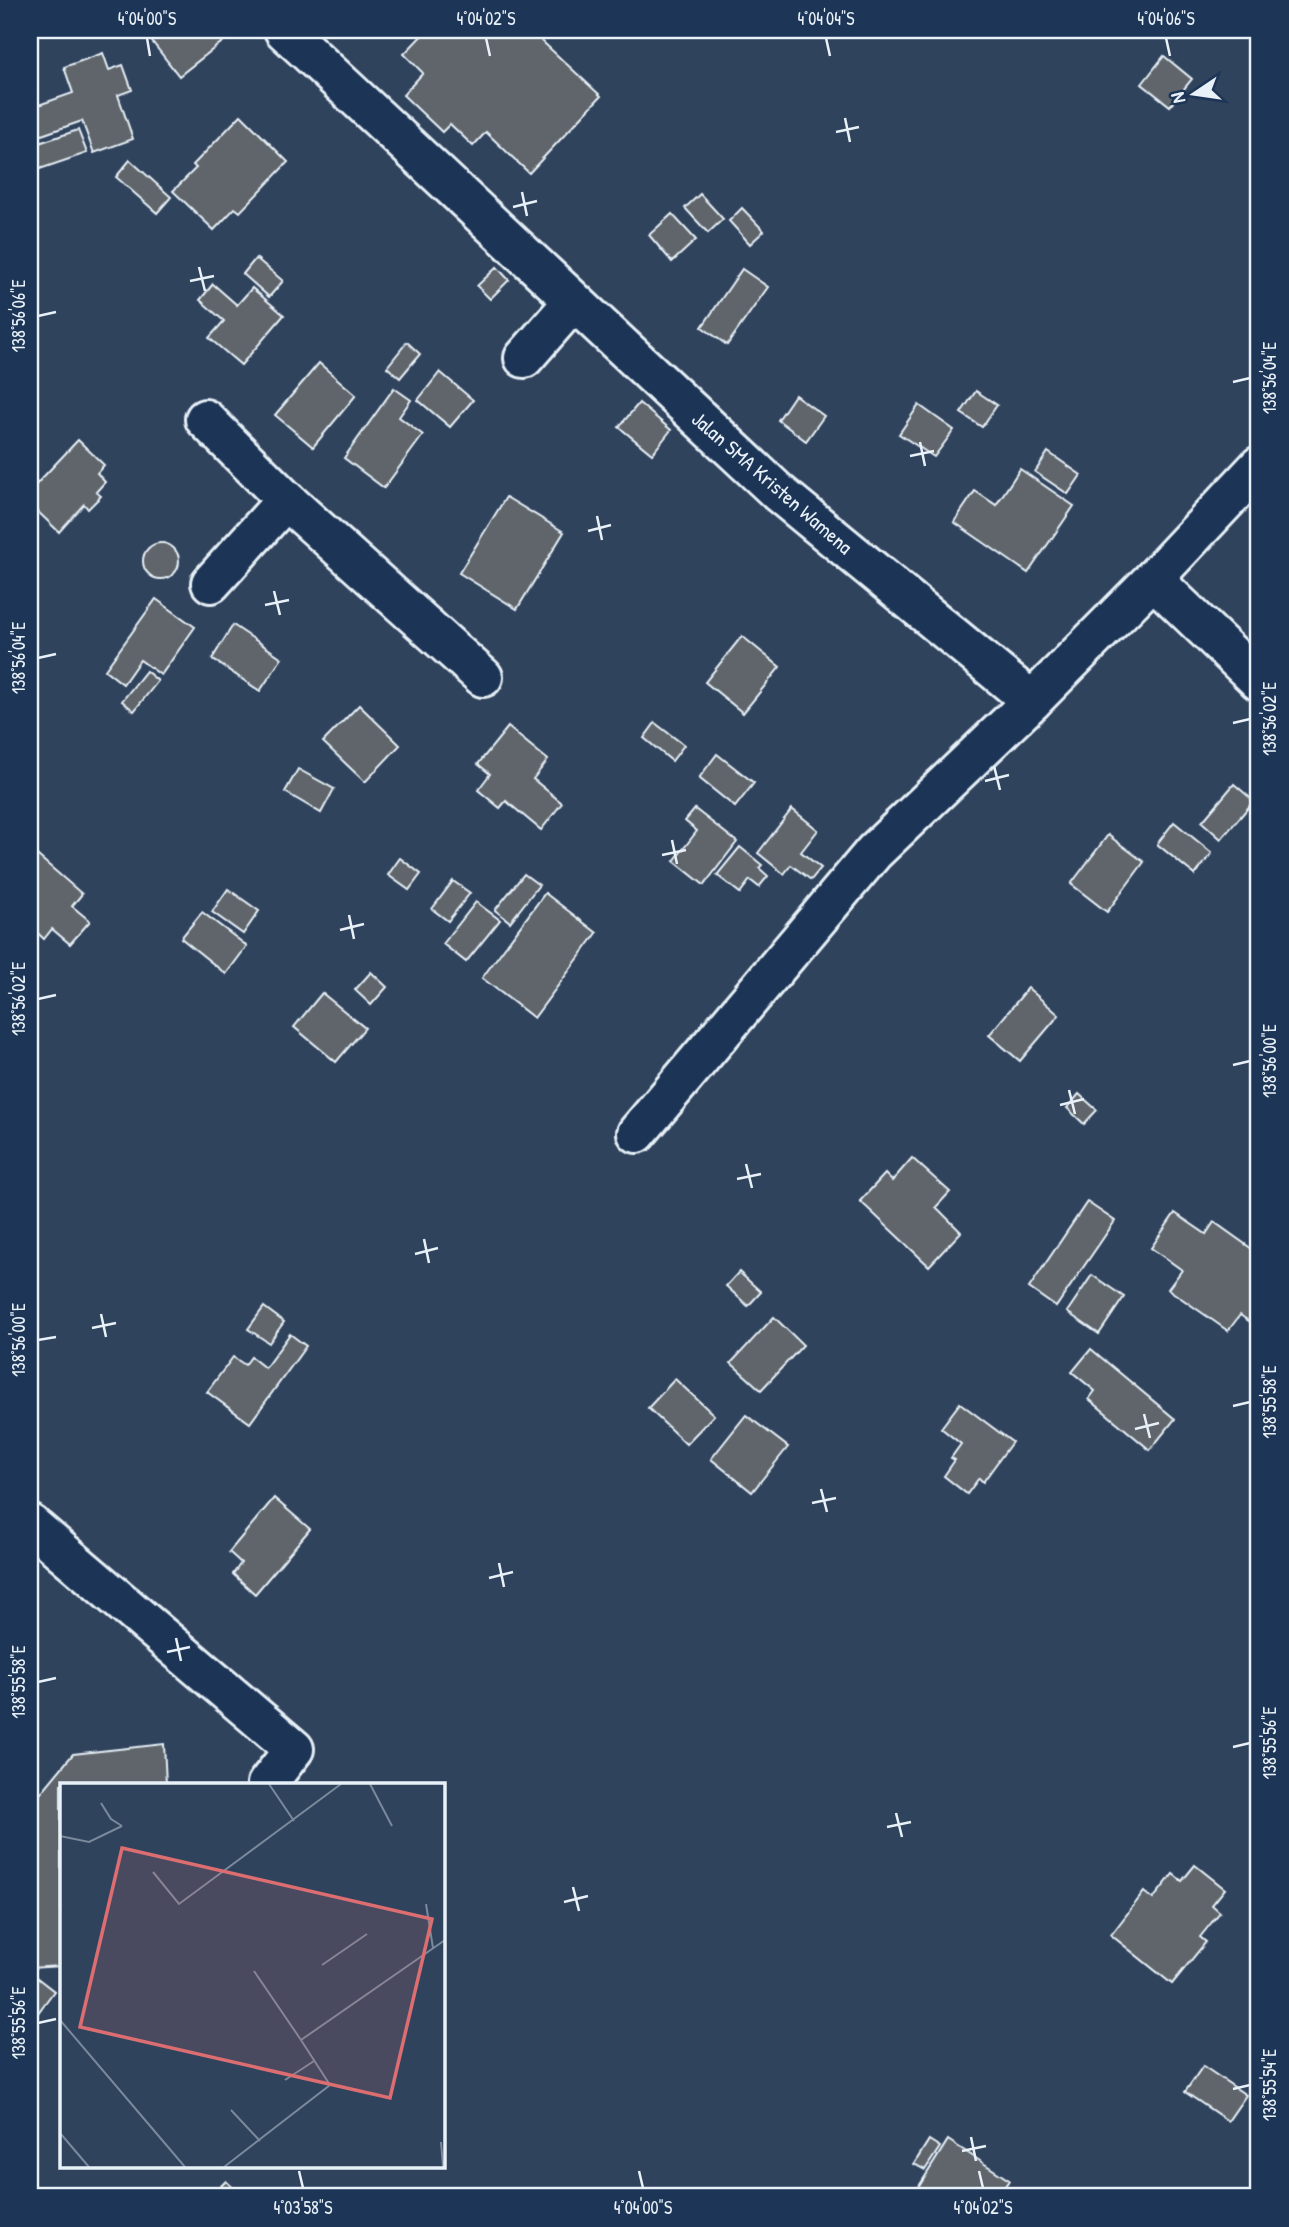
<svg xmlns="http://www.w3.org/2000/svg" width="1289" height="2227" font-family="'Patrick Hand',sans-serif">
  <rect width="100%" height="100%" fill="#30435d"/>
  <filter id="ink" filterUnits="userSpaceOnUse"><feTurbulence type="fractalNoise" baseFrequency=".0143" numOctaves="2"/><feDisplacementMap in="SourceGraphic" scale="14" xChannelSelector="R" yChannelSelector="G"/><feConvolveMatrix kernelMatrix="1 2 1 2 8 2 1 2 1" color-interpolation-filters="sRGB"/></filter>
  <g filter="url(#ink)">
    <g fill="#5e656a" stroke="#e8f1f8" stroke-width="2">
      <path d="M143,30H227L231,35L179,76Z"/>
      <path d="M427,30H530L601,96L529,173L486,132L473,146L450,124L442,132L403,95L423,73L404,54Z"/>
      <path d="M103,53L109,70L123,65L132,90L118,95L133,139L94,153L82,121L30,139V108L73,93L64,67Z"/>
      <path d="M1164,56L1192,79L1170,106L1142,84Z"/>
      <path d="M30,70L38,95L30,98Z"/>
      <path d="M241,115L288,162L240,212L235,208L214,230L173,191L196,168L193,165Z"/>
      <path d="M78,130L87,153L37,170L30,146Z"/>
      <path d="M130,160L171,197L157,213L116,177Z"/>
      <path d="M700,194L723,219L708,233L685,208Z"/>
      <path d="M742,208L764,231L750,244L729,221Z"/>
      <path d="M672,214L696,240L672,262L649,235Z"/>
      <path d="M256,258L283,281L269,297L243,274Z"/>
      <path d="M497,267L509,280L490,299L477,286Z"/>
      <path d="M742,269L768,287L727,345L702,327Z"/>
      <path d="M213,284L237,305L252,288L284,315L241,365L209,338L224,321L200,300Z"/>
      <path d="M407,342L420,354L400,378L387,367Z"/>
      <path d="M319,363L356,395L313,447L275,415Z"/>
      <path d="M440,372L473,400L450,427L418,400Z"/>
      <path d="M394,388L411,400L399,417L423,435L384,488L344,458Z"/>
      <path d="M976,391L997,405L982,427L961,413Z"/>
      <path d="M795,395L824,416L806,441L778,420Z"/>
      <path d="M639,403L671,430L652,454L619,427Z"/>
      <path d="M919,405L954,430L934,457L899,434Z"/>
      <path d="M78,440L104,465L97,473L105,482L96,492L101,496L88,509L84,504L59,532L30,504V491Z"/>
      <path d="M1048,452L1081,475L1068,494L1035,472Z"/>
      <path d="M1020,469L1074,506L1028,573L954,522L975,491L996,505Z"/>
      <path d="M506,497L564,532L517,609L459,573Z"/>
      <circle cx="161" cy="561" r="18"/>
      <path d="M156,599L195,627L161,675L140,660L123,684L105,670Z"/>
      <path d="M233,625L282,658L260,691L212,659Z"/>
      <path d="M742,636L780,667L743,713L705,682Z"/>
      <path d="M146,671L158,681L134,711L122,701Z"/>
      <path d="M359,705L400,745L365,782L323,742Z"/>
      <path d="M655,723L684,745L672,761L644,738Z"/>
      <path d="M508,727L548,760L533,779L562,803L541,830L506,801L500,808L478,790L490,774L478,764Z"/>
      <path d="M717,754L754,783L735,807L699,778Z"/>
      <path d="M298,769L334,789L321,813L285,792Z"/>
      <path d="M1234,784L1254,801L1221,839L1202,822Z"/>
      <path d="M695,809L737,842L704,885L674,861L697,831L685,821Z"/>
      <path d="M792,809L818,830L801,852L821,868L811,880L791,865L784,874L758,853Z"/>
      <path d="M1174,822L1212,853L1195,875L1157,844Z"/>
      <path d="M1108,835L1144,862L1107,912L1071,884Z"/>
      <path d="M740,847L762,865L759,868L768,876L759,887L750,880L740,893L717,875Z"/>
      <path d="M30,849L82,894L72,906L90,921L70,944L52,929L44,939L30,926Z"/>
      <path d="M400,858L421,874L409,890L388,875Z"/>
      <path d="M524,874L539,885L510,922L495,910Z"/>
      <path d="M453,881L470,893L448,921L432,909Z"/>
      <path d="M228,889L259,911L243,934L212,912Z"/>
      <path d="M545,893L597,933L534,1018L482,978Z"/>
      <path d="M476,902L500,920L466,962L443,944Z"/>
      <path d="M202,912L247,946L226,974L181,938Z"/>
      <path d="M371,972L387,987L371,1005L355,990Z"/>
      <path d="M1028,988L1059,1015L1020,1061L989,1035Z"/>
      <path d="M322,993L365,1028L336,1062L294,1027Z"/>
      <path d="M1079,1094L1097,1110L1084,1124L1067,1108Z"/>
      <path d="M912,1158L950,1192L936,1207L961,1232L929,1266L860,1201L885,1174L892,1181Z"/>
      <path d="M1087,1202L1115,1221L1056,1307L1029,1288Z"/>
      <path d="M1175,1213L1206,1234L1214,1222L1259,1254V1322L1256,1326L1240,1315L1228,1331L1168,1289L1182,1270L1151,1248Z"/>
      <path d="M739,1272L761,1292L748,1306L726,1286Z"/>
      <path d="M1092,1275L1124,1297L1099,1334L1067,1312Z"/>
      <path d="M264,1307L284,1322L269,1343L248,1329Z"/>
      <path d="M774,1317L803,1345L761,1390L731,1363Z"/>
      <path d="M290,1334L306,1346L250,1423L207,1392L233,1357L245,1365L251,1357L265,1368Z"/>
      <path d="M1091,1349L1175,1419L1150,1450L1089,1399L1095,1391L1072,1372Z"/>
      <path d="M675,1379L714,1415L686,1444L648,1408Z"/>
      <path d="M960,1403L1012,1442L983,1482L979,1478L967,1494L944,1476L955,1460L951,1458L961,1444L941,1428Z"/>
      <path d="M746,1415L788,1447L752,1492L711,1459Z"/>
      <path d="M274,1498L310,1529L255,1594L233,1574L241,1563L229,1552Z"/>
      <path d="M164,1744L166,1784H61V1966L30,1968V1806L73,1754Z"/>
      <path d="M1195,1865L1225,1889L1212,1905L1220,1912L1200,1937L1206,1942L1172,1984L1111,1935L1144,1892L1153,1899L1173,1874L1182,1881Z"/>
      <path d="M32,1974L54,1991L32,2021L30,2019V1977Z"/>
      <path d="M1203,2066L1246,2095L1228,2121L1185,2092Z"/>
      <path d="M929,2140L940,2147L925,2170L914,2164Z"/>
      <path d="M948,2140L1009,2180L998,2197H932L918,2188Z"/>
      <path d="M226,2181L243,2197H210Z"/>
    </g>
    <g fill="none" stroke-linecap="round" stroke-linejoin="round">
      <defs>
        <g id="minor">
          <path d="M284,30L779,493L1032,701L1153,579L1259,466"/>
          <path d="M524,358L573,302"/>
          <path d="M205,419L286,500L483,677"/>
          <path d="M1153,579L1259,681"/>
          <path d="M211,583L286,500"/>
          <path d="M637,1133L874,852L1032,701"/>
          <path d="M30,1524L294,1749L267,1784"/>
        </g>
      </defs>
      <use href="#minor" stroke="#e8f1f8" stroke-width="44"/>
      <use href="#minor" stroke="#1d3557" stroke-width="38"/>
    </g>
  </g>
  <path fill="none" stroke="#e8f1f8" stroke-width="2.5" d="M147,38L150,56M486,38L490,56M826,38L830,56M1166,38L1170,56M845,118L850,142M836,132L859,127M522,192L527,216M513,207L537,201M199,267L205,291M190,281L214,276M38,316L56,312M1233,382L1250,378M920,442L925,466M910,456L934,451M597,516L602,540M588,531L611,525M274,591L280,615M265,605L289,600M38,658L56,654M1233,723L1250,719M994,766L1000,790M985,781L1009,775M672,840L677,864M662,855L686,850M349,915L354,939M340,930L364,924M38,999L56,995M1233,1065L1250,1061M1069,1090L1075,1114M1060,1105L1084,1099M746,1164L752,1188M737,1179L761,1174M424,1239L429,1263M415,1254L438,1248M101,1314L106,1337M92,1328L116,1323M38,1340L56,1337M1233,1406L1250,1402M1144,1414L1150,1438M1135,1429L1159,1423M821,1489L827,1512M812,1503L836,1498M499,1563L504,1587M489,1578L513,1572M176,1638L181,1661M167,1652L190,1647M38,1682L56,1678M1233,1747L1250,1743M896,1813L902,1837M887,1827L911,1822M573,1887L579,1911M564,1902L588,1896M38,2023L56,2019M1233,2089L1250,2085M971,2137L976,2161M962,2151L986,2146M299,2171L303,2188M639,2171L643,2188M979,2171L983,2188"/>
  <g text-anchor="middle" stroke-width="5" stroke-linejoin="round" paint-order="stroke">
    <g font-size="21" fill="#e8f1f8" stroke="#1d3557">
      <text transform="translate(772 483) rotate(41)" y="7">Jalan SMA Kristen Wamena</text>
    </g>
  </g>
  <g transform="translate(60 1783)">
    <rect width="385" height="385" fill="#30435d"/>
    <path fill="none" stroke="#7a899b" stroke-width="2" d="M209,1L234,38M310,1L332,43M41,20L51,36L62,43M0,53L29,59L62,43M93,89L119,121L281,1M366,121L373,165M262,182L307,151M194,188L241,257M0,237L125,384M225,297L254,278M171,327L200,358M0,350L29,384M381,359L383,384M164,384L270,302L241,257L385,157"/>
    <path fill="#dc6e71" fill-opacity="0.15" stroke="#dc6e71" stroke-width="3.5" d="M62,65L372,136L330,315L20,244Z"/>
    <rect width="385" height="385" fill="none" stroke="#e8f1f8" stroke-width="3.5"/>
  </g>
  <rect width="1289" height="2227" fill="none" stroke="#1d3557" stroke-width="77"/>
  <g transform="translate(1194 94) rotate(257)" stroke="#1d3557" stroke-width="5" paint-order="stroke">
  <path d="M0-5L12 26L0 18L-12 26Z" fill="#e8f1f8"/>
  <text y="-10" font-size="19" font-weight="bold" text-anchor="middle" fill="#e8f1f8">N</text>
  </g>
  <rect x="38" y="38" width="1212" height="2150" fill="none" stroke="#e8f1f8" stroke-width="2.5"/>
  <g font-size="18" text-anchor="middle" fill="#e8f1f8">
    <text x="147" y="25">4°04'00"S</text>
    <text x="486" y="25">4°04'02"S</text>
    <text x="826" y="25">4°04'04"S</text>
    <text x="1166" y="25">4°04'06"S</text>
    <text transform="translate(19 316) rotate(-90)" y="6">138°56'06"E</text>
    <text transform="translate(1270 378) rotate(-90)" y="6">138°56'04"E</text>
    <text transform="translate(19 658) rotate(-90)" y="6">138°56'04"E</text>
    <text transform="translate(1270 719) rotate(-90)" y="6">138°56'02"E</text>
    <text transform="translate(19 999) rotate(-90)" y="6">138°56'02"E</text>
    <text transform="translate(1270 1061) rotate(-90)" y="6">138°56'00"E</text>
    <text transform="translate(19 1340) rotate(-90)" y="6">138°56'00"E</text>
    <text transform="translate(1270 1402) rotate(-90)" y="6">138°55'58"E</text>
    <text transform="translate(19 1682) rotate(-90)" y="6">138°55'58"E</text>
    <text transform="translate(1270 1743) rotate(-90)" y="6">138°55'56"E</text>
    <text transform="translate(19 2023) rotate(-90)" y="6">138°55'56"E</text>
    <text transform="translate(1270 2085) rotate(-90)" y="6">138°55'54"E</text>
    <text x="303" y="2214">4°03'58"S</text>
    <text x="643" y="2214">4°04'00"S</text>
    <text x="983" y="2214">4°04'02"S</text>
  </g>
</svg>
